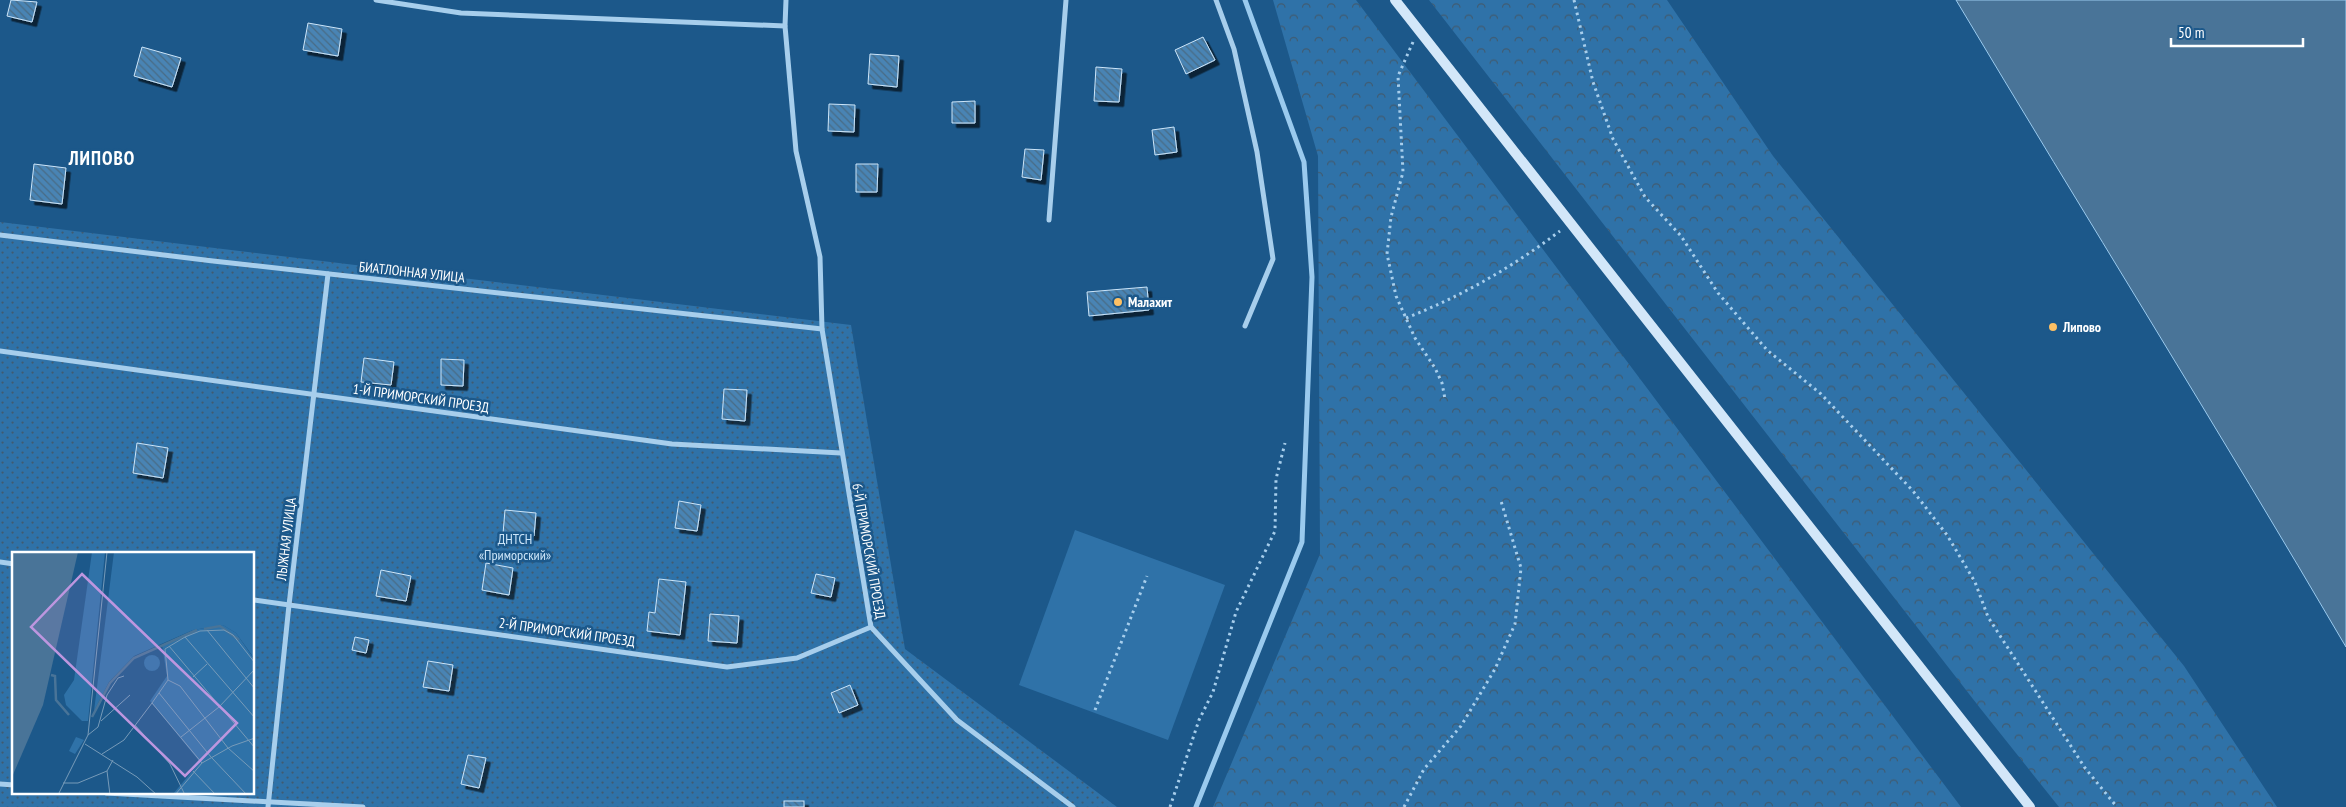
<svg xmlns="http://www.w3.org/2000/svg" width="2346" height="807" font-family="'PT Sans Narrow',sans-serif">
  <defs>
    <pattern id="grass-dots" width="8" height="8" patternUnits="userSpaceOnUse" patternTransform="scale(1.25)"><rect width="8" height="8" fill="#2f72a8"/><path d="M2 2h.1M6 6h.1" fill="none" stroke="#405b71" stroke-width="1.8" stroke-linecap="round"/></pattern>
    <pattern id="forest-crowns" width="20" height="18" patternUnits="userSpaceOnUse" patternTransform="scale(1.25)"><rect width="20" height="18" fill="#2f72a8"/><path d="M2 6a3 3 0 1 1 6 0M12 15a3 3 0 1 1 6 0" fill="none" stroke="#405b71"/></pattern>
    <pattern id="building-back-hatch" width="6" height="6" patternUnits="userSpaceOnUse" patternTransform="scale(1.25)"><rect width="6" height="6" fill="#4984b4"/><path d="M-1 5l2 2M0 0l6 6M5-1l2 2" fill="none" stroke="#4a6b85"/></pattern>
    <filter id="shadow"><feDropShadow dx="4.5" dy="4.5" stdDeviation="0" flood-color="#0009"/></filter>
  </defs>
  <rect width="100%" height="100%" fill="#1c588a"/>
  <path fill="url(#grass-dots)" fill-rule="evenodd" d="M0,222L851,325L905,649L1117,807H0ZM14,553H254V793H14Z"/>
  <g fill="url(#forest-crowns)">
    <path d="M1273,0H1356L1961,807H1213L1320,554L1318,156Z"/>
    <path d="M1429,0H1667L1773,156L2184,666L2277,807H2059L1980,708Z"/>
  </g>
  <path fill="#2f72a8" d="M1075,530L1225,585L1168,740L1019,685Z"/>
  <path fill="#497498" stroke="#9acaee" d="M1956,0H2346V647C2219,430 2085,216 1956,0Z"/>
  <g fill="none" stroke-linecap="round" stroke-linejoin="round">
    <path stroke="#9acaee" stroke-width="5" d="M1196,807L1302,542L1312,277L1304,162L1245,0"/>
  </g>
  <g fill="url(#building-back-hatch)" stroke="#cce5f9" filter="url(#shadow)">
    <path d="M11,0L37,2L32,22L7,16Z"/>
    <path d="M308,23L342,29L338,56L303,50Z"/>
    <path d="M1203,37L1215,60L1186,74L1175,50Z"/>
    <path d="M142,47L181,58L172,87L134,76Z"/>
    <path d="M870,54L899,56L897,87L868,84Z"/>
    <path d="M1096,67L1122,69L1119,102L1094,101Z"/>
    <path d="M975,101V123H952V102Z"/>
    <path d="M829,104L855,105L854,132L828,131Z"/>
    <path d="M1174,127L1177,152L1155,155L1152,130Z"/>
    <path d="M1025,149L1044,150L1041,180L1022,177Z"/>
    <path d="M34,164L66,168L62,204L30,200Z"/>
    <path d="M856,164H878L877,192H856Z"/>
    <path d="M1147,287L1149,310L1089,316L1087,292Z"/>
    <path d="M364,358L394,362L391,385L361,382Z"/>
    <path d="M441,359L464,360L463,386L441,385Z"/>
    <path d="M724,389L747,390L745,421L722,419Z"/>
    <path d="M137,443L168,448L163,478L133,473Z"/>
    <path d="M679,501L701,505L697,531L675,528Z"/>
    <path d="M505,510L536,513L534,536L503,534Z"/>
    <path d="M486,563L513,568L509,595L482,590Z"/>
    <path d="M381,570L411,576L406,601L376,596Z"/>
    <path d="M816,574L835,578L831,597L811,593Z"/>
    <path d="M659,579L686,582L680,635L647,631L649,612L655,613Z"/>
    <path d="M710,614L739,616L737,643L708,641Z"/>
    <path d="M355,637L369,640L366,653L352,650Z"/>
    <path d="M428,661L453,665L449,691L423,687Z"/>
    <path d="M850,685L858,705L839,713L831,693Z"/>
    <path d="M468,755L486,758L479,788L461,784Z"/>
    <rect x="784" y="801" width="20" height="6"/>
  </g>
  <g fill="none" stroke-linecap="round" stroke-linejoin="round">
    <g stroke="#a7ceec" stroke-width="3" stroke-dasharray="2.5 4" stroke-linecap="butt">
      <path d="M1574,0L1593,82L1613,139L1645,197L1681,236L1718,293L1767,350L1821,394L1913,491L1947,535L1975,582L1988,617L2085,768L2117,807"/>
      <path d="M1413,42L1398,76L1403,172L1391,217L1387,254L1396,296L1415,338L1435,368L1442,383L1445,399"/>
      <path d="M1406,318C1462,296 1511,268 1560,231"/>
      <path d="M1095,710L1147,576"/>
      <path d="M1170,807L1199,720L1213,692L1236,612L1275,531L1276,479L1285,443"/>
      <path d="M1404,807L1424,769L1461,726L1495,669L1515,624L1521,568L1501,501"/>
    </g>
    <g stroke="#a7ceec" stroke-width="5">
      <path d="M376,0L461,13L785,26"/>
      <path d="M786,0L785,26L796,151L820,257L822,329L871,627L957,720L1073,807"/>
      <path d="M1216,0L1234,49L1257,152L1273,259L1245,326"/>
      <path d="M1049,220L1066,0"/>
      <path d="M0,235L213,261L822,329"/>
      <path d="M0,351L672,444L841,453"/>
      <path d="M0,562L14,564"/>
      <path d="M254,600L727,667L797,658L871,627"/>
      <path d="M0,784L14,785"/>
      <path d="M106,793L363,807"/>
      <path d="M268,807L289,605L328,274"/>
    </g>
    <path stroke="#d3e7f9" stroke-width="10" d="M1395,0L2030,807"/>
  </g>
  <g fill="#fdc064" stroke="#1c588a" stroke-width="2">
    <circle cx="1118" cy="302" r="5"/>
    <circle cx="2053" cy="327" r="5"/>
  </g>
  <g text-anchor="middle" stroke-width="5" stroke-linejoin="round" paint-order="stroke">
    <g font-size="14" fill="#fff" stroke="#1c588a">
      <text transform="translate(412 272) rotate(6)" y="5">БИАТЛОННАЯ УЛИЦА</text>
      <text transform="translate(421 398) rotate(8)" y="5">1-Й ПРИМОРСКИЙ ПРОЕЗД</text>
      <text transform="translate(286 539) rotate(-83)" y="5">ЛЫЖНАЯ УЛИЦА</text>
      <text transform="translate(869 551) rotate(80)" y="5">6-Й ПРИМОРСКИЙ ПРОЕЗД</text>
      <text transform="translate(567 632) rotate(8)" y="5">2-Й ПРИМОРСКИЙ ПРОЕЗД</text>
    </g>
    <g font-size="14" font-weight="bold" fill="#fff" stroke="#1c588a" text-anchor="start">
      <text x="1128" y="307">Малахит</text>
      <text x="2063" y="332">Липово</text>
    </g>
    <g font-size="14" fill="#cce5f9" stroke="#1c588a">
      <text x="515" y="544">ДНТСН<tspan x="515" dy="16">«Приморский»</tspan></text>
    </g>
    <g font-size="19" font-weight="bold" letter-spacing="1" fill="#fff" stroke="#1c588a">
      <text x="102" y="165">ЛИПОВО</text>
    </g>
  </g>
  <g transform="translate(12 552)">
    <rect width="242" height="242" fill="#1c588a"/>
    <path d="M211,73L224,81L242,107V242H161L188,210L138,149L155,124L150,93L181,78Z" fill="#2f72a8"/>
    <path d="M80,0H93L76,169H70L54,153L52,143L62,128ZM102,0H242V106L224,81L211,73L181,78L122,104L97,130L82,159Z" fill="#2f72a8"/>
    <path d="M64,185L72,188L63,202L57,199Z" fill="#2f72a8"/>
    <path d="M132 111a8 8 0 1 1 16 0a8 8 0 1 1-16 0Z" fill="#2f72a8"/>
    <path d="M0,0H66L31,153L0,225Z" fill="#497498"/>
    <path fill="none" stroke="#497498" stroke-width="2.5" d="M192,77L208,74L227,88M39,123L43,124L44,148L57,163M80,165L98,131L122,106L185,78"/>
    <path fill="none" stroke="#779bb9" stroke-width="1" d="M195,78L243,137M173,85L243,166M157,94L243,196M181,125L195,112M156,128L168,134L216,196L243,220M147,141L199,205L235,243M140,151L190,211M89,169L118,143M123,173L158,212L173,243M76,183L86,175L95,143L106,126L112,124M169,185L207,155L243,117M73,192L125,225L145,243M90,202L112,188L140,151L156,128L153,97L173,85L188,79L212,78L221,83L243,111M95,219L98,243M181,219L204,243M51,231H66L95,219L101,208M46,243L76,183L95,0M163,243L190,211L220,194L243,186"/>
    <path fill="#bd96df" fill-opacity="0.15" stroke="#bd96df" stroke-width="2.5" d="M70,22L225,171L173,224L19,75Z"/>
    <rect width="242" height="242" fill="none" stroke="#fff" stroke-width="2.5"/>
  </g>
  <path d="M2171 38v8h132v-8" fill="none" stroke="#ffffff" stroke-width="2.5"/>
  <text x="2178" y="38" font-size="15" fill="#ffffff" stroke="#1c588a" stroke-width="4" paint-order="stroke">50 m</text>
</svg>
